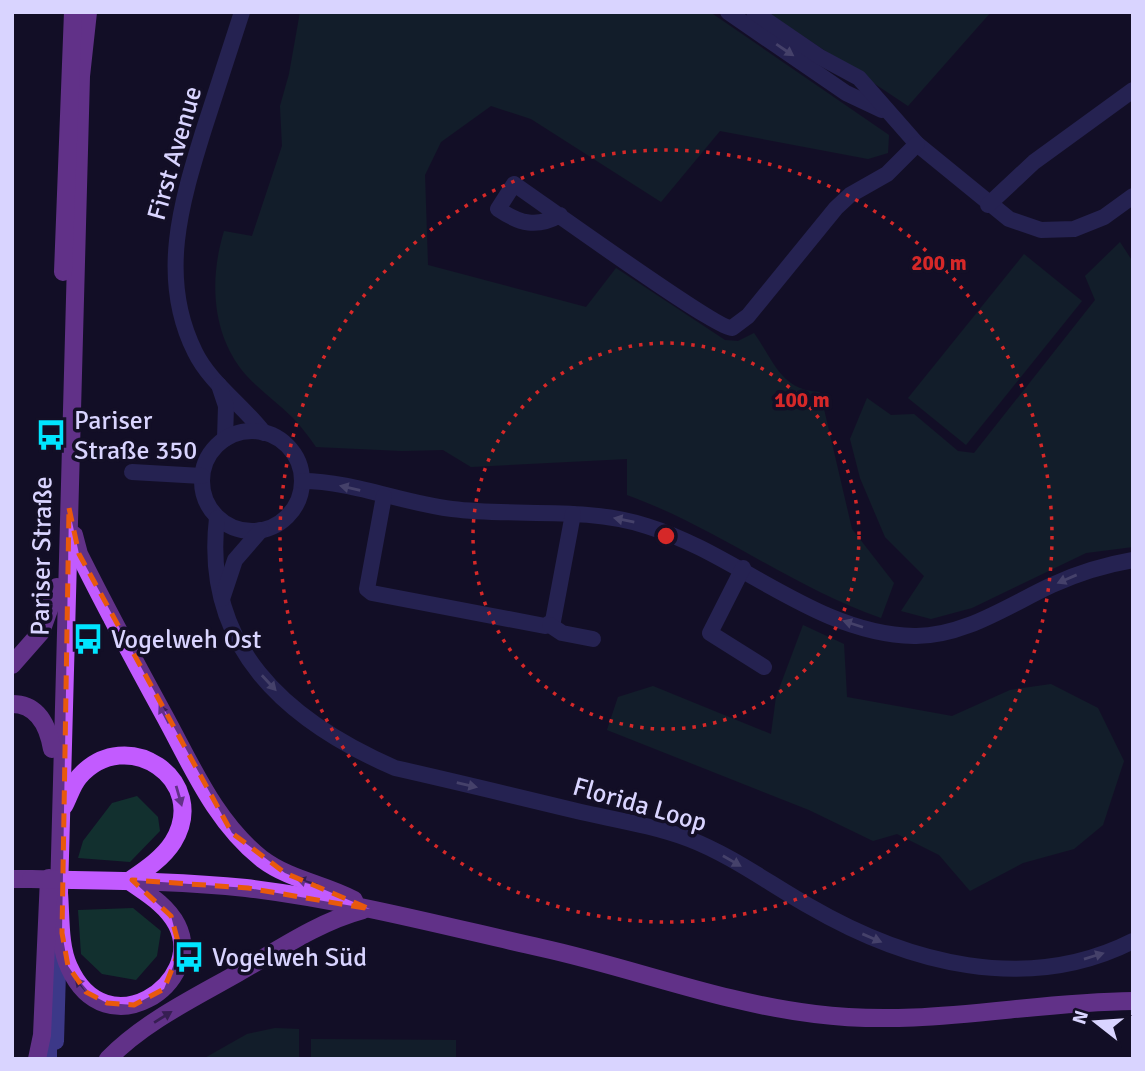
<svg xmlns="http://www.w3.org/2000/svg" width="1145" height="1071" font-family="Signika,sans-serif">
  <rect width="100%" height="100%" fill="#130f26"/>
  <g fill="#12302f">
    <path d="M300,12H710L889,135L888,153L868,159L720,131L661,202L531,119L491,106L441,142L425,175L428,265L586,307L616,268L725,340L738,341L754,333C775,363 781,390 820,392L852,529L894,583L881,618C792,587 716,527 627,495V459L471,467L443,450L402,451L316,447C309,437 301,426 292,417C276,401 255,387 241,369C211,329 210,277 224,231L252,236L282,146L280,106L289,74Z"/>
    <path d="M767,12H991L908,106Z"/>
    <path d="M1120,242L1133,262V547L1086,553L972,608L931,619L901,611L924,576L885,537L860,478L850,439L867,398L891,415L914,414L958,451L974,453L1095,300L1085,276Z"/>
    <path d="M1024,254L1082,301L966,445L908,398Z"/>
    <path d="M803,625L844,644L847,697L952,716L1010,690L1051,684L1098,708L1124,761L1103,825L1074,849L1023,863L970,891L939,855L897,834L873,841L809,810L607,730L618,697L653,686L771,734L776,697Z"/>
    <path d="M137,796L158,817L160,831L130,862L78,858L83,841L112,803Z"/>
    <path d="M133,908L161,931L157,956L136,980L102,974L81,954L78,910Z"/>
    <path d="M275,1028L299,1029V1059H203L247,1034Z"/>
    <path d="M311,1039L456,1040V1059H311Z"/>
  </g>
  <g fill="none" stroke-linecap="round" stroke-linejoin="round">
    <g stroke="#3d3a85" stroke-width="16">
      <path d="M242,12C229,51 217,90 204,129C181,203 158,278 195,352C210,383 243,405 264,433"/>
      <path d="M728,12L846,93L882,110"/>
      <path d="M754,12L820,57L859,78L917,144L1009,219L1041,230L1074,229L1104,217L1133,196"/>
      <path d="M988,205L1034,162L1133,90"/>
      <path d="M560,215C537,228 520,224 498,209L514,184C542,203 716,329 732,328L748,316L836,208L850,195L887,174L917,144"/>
      <path d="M219,385L226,406L225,439"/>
      <circle cx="252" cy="481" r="50"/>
      <path d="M132,472L202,476"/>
      <path d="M302,481C352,481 402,503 452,509C517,517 584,506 647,526C738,554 816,634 914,636C963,637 1009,605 1052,585C1078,573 1104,565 1133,560"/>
      <path d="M384,496L367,589L372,593L545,626L553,621L573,514"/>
      <path d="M217,518C202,646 285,720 395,768C457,782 519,797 581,812C617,820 654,826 689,839C731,855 770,884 809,906C907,963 1026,995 1133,941"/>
      <path d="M743,568L710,633L764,667"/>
      <path d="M222,599L235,560L261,530"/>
      <path d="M550,625L562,633L593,639"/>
    </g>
    <g stroke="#6f6bff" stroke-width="18">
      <path d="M55,1041L58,936"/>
      <path d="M48,1059V1028"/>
    </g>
    <g stroke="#c25bff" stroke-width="18">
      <path d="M88,12L81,76L59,893C61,916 59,946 69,967C106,1050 206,983 177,925C167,905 146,893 129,881"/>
      <path d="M63,272L73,12"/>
      <path d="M74,535L79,554C106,608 135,662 164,715C192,766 215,822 262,859C290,880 324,884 354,900"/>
      <path d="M12,665L41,632L57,587"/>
      <path d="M12,704C38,704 48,726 52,749"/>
      <path d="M64,806C69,797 72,785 79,777C126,723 211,780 173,842C163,858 145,870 129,881"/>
      <path d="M12,879H31"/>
      <path d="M73,880C131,881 188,882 246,888C346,900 444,926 542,948C633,968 722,1003 815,1014C924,1028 1025,1002 1133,1001"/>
      <path d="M37,1059L42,1035L49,878"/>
      <path d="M108,1059C144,1022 194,998 238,973C278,950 318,922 363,910"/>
    </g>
    <path stroke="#c25bff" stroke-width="18" d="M31,879L73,880"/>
  </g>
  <defs><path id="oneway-solid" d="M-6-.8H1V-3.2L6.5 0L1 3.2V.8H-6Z" transform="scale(1.75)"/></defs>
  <g fill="#837fbc">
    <use href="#oneway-solid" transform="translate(785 50) rotate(34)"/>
    <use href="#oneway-solid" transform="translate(350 488) rotate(-167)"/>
    <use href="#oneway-solid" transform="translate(624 520) rotate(-169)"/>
    <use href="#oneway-solid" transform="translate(1067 579) rotate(157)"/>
    <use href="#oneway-solid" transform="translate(853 624) rotate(-162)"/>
    <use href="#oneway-solid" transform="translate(269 683) rotate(47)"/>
    <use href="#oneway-solid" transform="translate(467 785) rotate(13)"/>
    <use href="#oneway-solid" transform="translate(732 861) rotate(30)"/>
    <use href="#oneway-solid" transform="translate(872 938) rotate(23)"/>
    <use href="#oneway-solid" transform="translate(1094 956) rotate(-17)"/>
  </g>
  <g fill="#623188">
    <use href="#oneway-solid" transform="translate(164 714) rotate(-118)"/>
    <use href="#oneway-solid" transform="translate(179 796) rotate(74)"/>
    <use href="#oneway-solid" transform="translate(307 882) rotate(-164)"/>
    <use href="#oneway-solid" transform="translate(82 986) rotate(-131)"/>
    <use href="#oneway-solid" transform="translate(163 1017) rotate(-32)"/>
  </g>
  <path d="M0 0H1145V1071H0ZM69,508L79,554L232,833L285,873L370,909L248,888L132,880L171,916L180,949L164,989L134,1005L107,1003L86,992L68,966L62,933Z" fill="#130f26" fill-opacity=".55" fill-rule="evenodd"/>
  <path fill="none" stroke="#e8590c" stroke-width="5" stroke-dasharray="14 9" stroke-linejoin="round" d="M69,508L79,554L232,833L285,873L370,909L248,888L132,880L171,916L180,949L164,989L134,1005L107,1003L86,992L68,966L62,933Z"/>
  <g fill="none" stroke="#d62828" stroke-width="3.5" stroke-dasharray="3.5 7">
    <circle cx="666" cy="536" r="193"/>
    <circle cx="666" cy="536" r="386"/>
  </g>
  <defs>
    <symbol id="bus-bare" viewBox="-9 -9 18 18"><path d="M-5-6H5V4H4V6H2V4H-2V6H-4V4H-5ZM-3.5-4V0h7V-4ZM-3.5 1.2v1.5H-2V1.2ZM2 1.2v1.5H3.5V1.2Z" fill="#00e5ff" stroke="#130f26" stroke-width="2.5" paint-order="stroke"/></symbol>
  </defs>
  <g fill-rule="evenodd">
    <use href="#bus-bare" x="29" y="413" width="44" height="44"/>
    <use href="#bus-bare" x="66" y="617" width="44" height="44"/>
    <use href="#bus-bare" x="167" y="935" width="44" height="44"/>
  </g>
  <g text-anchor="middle" stroke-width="7" stroke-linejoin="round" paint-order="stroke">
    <g font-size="26" fill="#d9d4ff" stroke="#130f26">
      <text transform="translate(174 153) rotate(-74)" y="9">First Avenue</text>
      <text transform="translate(41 556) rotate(-89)" y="9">Pariser Straße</text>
      <text transform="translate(640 804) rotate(16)" y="9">Florida Loop</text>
    </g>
    <g font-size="26" fill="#d9d4ff" stroke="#130f26" text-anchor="start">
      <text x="74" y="429">Pariser<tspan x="74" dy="30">Straße 350</tspan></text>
      <text x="111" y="648">Vogelweh Ost</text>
      <text x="212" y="966">Vogelweh Süd</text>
    </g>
  </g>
  <circle cx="666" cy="536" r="10" fill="#d62828" stroke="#130f26" stroke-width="3.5"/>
  <g font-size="21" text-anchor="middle" font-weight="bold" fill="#d62828" stroke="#130f26" stroke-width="7" stroke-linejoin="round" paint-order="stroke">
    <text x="939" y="270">200 m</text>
    <text x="802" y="407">100 m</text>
  </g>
  <rect width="1145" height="1071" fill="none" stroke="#d9d4ff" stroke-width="28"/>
  <g transform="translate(1096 1022) rotate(287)" stroke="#130f26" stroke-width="5" paint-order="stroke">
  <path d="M0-5L12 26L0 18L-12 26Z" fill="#d9d4ff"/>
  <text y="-10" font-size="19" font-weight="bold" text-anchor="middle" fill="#d9d4ff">N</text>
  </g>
</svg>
